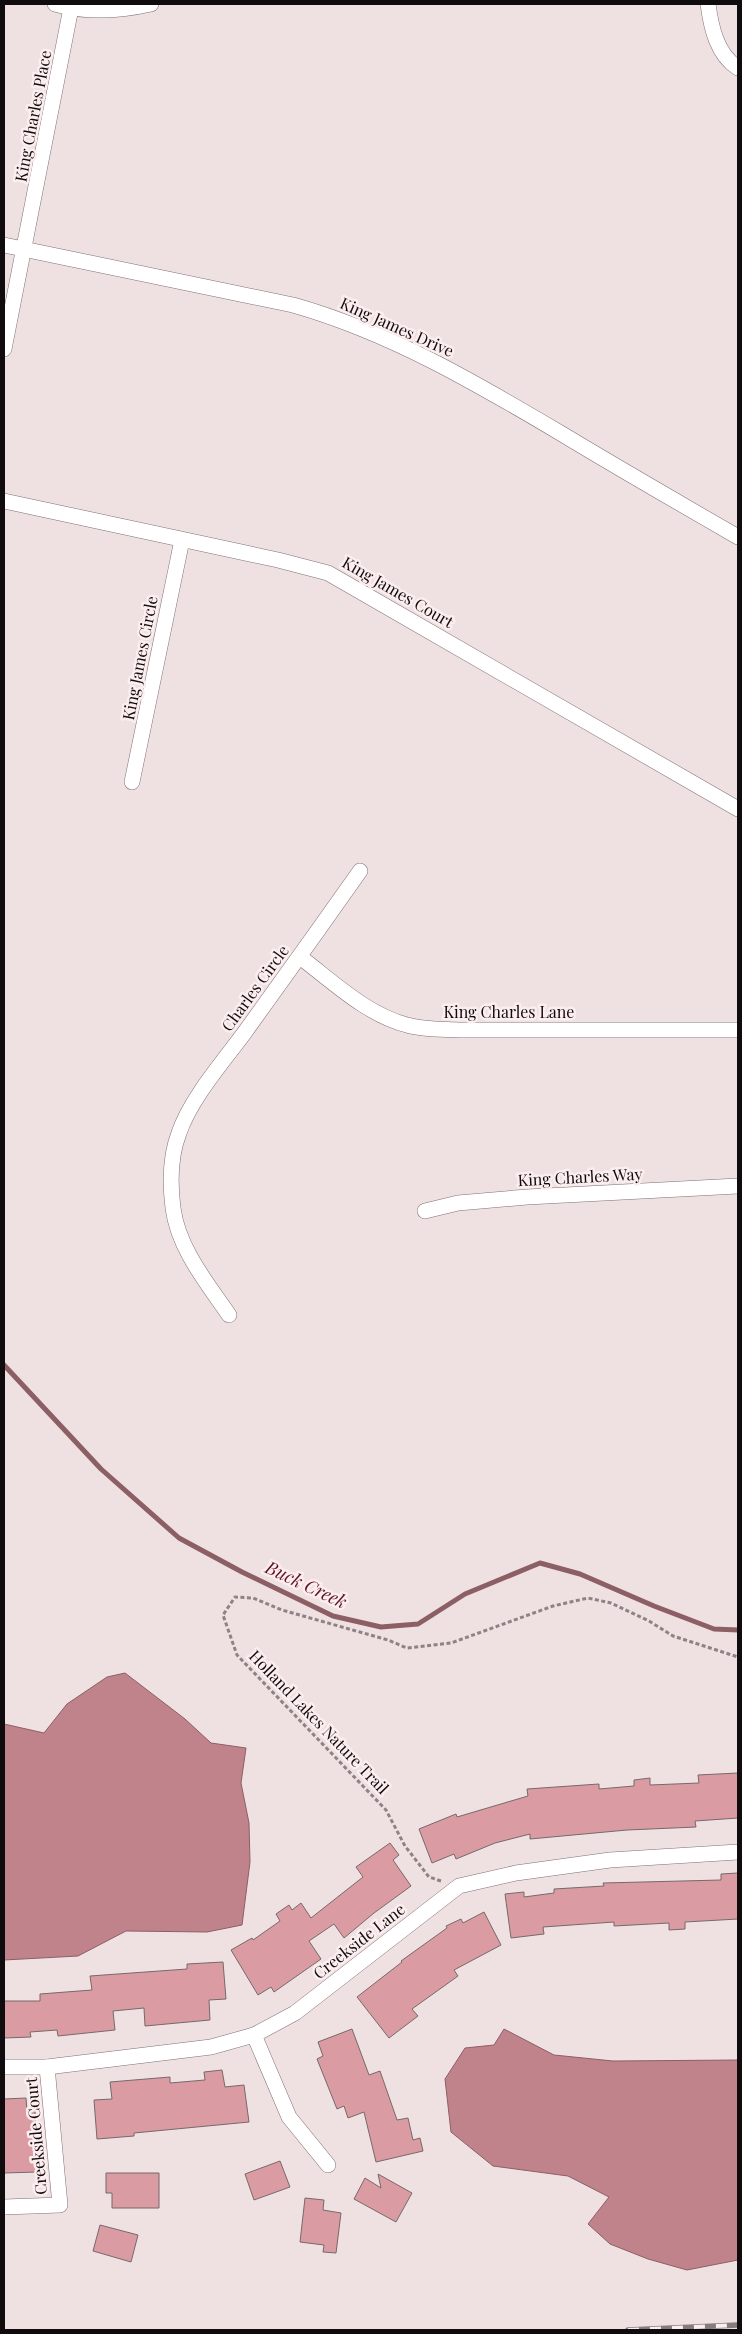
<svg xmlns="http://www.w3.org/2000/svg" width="742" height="2334" font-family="'Playfair Display',serif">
  <rect width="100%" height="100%" fill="#efe1e2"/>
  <g fill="#c1838b" stroke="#8c5f65">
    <path d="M125,1673L185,1719L211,1743L246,1748L241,1783L249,1823L250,1862L242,1925L207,1932L126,1931L78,1956L4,1960V1724L44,1733L67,1704L107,1677Z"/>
    <path d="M504,2029L554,2055L613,2061L738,2060V2260L687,2270L648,2259L610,2244L588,2224L609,2197L568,2176L493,2166L451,2132L445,2079L465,2048L494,2045Z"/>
  </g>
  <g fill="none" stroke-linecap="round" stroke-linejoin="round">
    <path stroke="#8c5f65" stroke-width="5" d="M4,1365L101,1469L179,1538L242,1572L333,1616L381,1627L418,1624L465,1594L540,1563L580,1574L654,1606L714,1629L738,1630"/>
  </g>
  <g fill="#db9ba3" stroke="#76696a">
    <path d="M738,1773V1818L695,1821L696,1827L627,1830L530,1839V1834L495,1843L456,1859L454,1854L432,1863L419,1829L456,1814L457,1817L528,1796L527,1789L599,1784V1789L634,1786V1780L650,1778V1785L699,1783L698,1775Z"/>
    <path d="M390,1843L399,1855L393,1860L411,1886L374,1913L344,1938L334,1924L309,1941L321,1959L274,1992L271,1987L258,1995L231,1950L252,1938L253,1940L280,1921L276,1914L289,1905L292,1910L301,1903L311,1918L363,1877L356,1867Z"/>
    <path d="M738,1873V1919L685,1922V1929L669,1930V1923L614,1926V1922L543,1927L544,1934L511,1938L505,1894L524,1892V1897L554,1893V1889L604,1886L603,1883L721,1880V1874Z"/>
    <path d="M484,1912L501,1945L454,1970L458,1976L412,2009L418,2016L389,2038L357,1997L402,1962L401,1961L447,1928L446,1926L461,1919L463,1923Z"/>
    <path d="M223,1962L226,1999L209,2000L210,2020L145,2026L144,2008L113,2011L115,2030L58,2036L57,2030L30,2032L31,2037L4,2038V2001H40V1994L92,1990L90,1976L187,1969V1964Z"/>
    <path d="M352,2029L369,2075L380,2071L397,2120L408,2118L413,2140L420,2138L423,2151L376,2162L364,2112L348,2118L344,2106L337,2109L317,2059L323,2056L318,2042Z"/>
    <path d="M222,2070L225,2087L244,2085L249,2122L134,2133V2136L97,2139L94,2100L112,2099L110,2082L170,2077V2083L205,2080L204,2072Z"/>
    <path d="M26,2098L27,2111L35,2110L37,2172L4,2173V2099Z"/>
    <path d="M280,2161L290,2187L254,2200L245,2174Z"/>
    <path d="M106,2173H159V2208H112V2193H106Z"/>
    <path d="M378,2174L412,2193L396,2222L354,2199L365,2178L381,2188Z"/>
    <path d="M305,2198L324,2200L323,2210L341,2213L336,2253L323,2252L324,2245L300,2242Z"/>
    <path d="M100,2225L138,2235L131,2262L93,2251Z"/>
  </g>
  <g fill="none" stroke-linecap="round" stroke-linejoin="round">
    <defs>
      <g id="street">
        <path d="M55,4C86,13 120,11 151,4"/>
        <path d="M708,4C711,27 717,55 738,68"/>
        <path d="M4,245L293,305C389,332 476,383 562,434C620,469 679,503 738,537"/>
        <path d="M4,349L71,8"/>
        <path d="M4,501L278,560L328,573L738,809"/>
        <path d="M132,782L182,540"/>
        <path d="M300,957C332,981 367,1015 407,1025C424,1030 443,1029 461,1030H738"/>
        <path d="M425,1211L458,1203L527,1197L738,1186"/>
        <path d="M229,1315C207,1283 178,1248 173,1208C170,1184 170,1156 179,1133C191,1098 223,1062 245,1032C284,978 322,925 360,871"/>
        <path d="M254,2035L289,2117L328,2165"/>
        <path d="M4,2067H47L211,2047L254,2035L295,2013L459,1886L516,1873L610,1860L738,1852"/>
        <path d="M4,2207L60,2205L47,2067"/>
      </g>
    </defs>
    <use href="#street" stroke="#7e7173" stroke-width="16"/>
    <path stroke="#8d8384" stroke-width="3" stroke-dasharray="4 2.5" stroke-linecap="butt" d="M441,1881L429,1877L405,1846L386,1810L237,1655L223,1615L235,1597L253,1598L282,1610L388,1640L407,1648L451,1643L553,1606L588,1598L611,1603L649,1621L673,1636L738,1657"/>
    <use href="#street" stroke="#fff" stroke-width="15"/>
    <defs>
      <path id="rail" d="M628,2330L738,2325"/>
    </defs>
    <use href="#rail" stroke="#867c7d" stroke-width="5.5"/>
    <use href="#rail" stroke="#fceeef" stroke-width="4" stroke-dasharray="11" stroke-linecap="butt"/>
  </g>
  <g text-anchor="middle" stroke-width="5" stroke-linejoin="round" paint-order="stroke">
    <g font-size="16" fill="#100b0c" stroke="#fceeef">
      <text transform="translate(33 116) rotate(-79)" y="6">King Charles Place</text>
      <text transform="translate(397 327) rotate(24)" y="6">King James Drive</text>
      <text transform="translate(398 592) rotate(30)" y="6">King James Court</text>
      <text transform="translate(140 658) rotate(-79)" y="6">King James Circle</text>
      <text transform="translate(255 988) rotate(-54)" y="6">Charles Circle</text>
      <text x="509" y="1018">King Charles Lane</text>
      <text transform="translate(580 1177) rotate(-3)" y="6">King Charles Way</text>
      <text transform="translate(319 1722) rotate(46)" y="6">Holland Lakes Nature Trail</text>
      <text transform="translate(359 1941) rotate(-38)" y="6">Creekside Lane</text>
      <text transform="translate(36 2136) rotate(-95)" y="6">Creekside Court</text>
    </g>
    <g font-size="18" font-style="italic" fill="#5d1226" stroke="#fceeef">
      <text transform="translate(306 1585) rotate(25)" y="6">Buck Creek</text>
    </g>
  </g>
  <rect width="742" height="2334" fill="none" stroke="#100b0c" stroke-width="10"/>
</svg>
